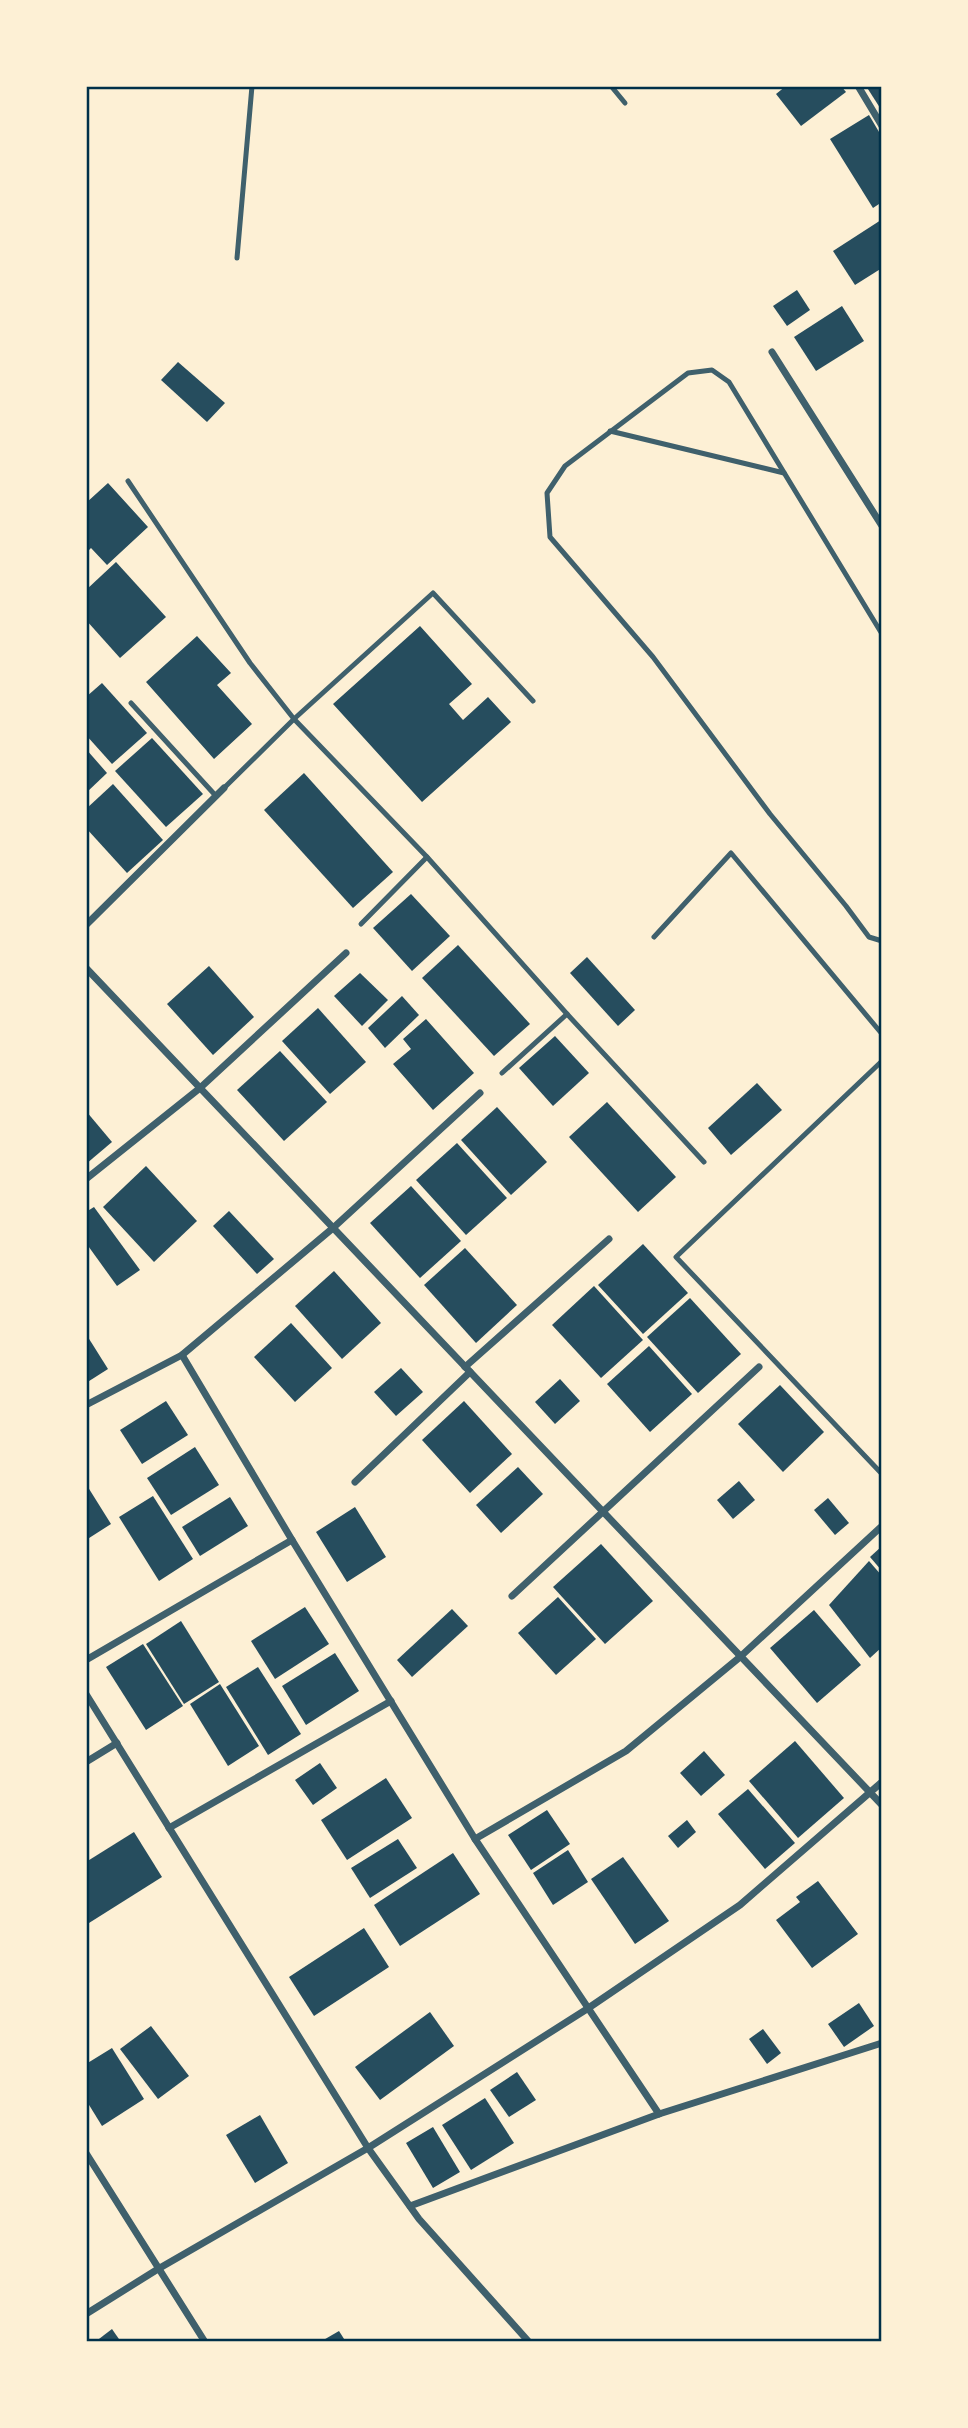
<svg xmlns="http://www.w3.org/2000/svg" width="968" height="2428" font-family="'Source Serif 4',serif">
  <rect width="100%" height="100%" fill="#fdf0d5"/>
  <g fill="#264d5e">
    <path d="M786,86H841L846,92L801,126L776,94Z"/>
    <path d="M866,86H882V111Z"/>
    <path d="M869,115L882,137V202L873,208L830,139Z"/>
    <path d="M881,220L882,268L855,285L833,251Z"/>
    <path d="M797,290L810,310L787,326L773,306Z"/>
    <path d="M842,306L864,341L816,371L794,337Z"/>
    <path d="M178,362L225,403L207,422L161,380Z"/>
    <path d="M108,483L148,527L107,565L91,548L86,553V503Z"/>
    <path d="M116,562L166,617L120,658L86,620V590Z"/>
    <path d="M420,626L472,684L449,704L463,720L488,697L511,722L422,802L333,704Z"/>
    <path d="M197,636L231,673L217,685L252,724L214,759L146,682Z"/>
    <path d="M102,683L147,733L112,764L86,735V697Z"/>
    <path d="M152,738L203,794L166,827L115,771Z"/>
    <path d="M86,749L107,773L86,793Z"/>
    <path d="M304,773L393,872L353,908L264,810Z"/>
    <path d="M113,784L163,840L127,873L86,828V809Z"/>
    <path d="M411,894L450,936L412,971L373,928Z"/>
    <path d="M458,945L530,1024L494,1056L422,978Z"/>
    <path d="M587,957L635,1010L618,1026L570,973Z"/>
    <path d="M209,966L254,1017L213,1055L167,1004Z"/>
    <path d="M360,973L388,1000L362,1026L334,996Z"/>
    <path d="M402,996L419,1015L385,1048L368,1028Z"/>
    <path d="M318,1008L366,1062L330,1094L282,1041Z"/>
    <path d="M426,1019L474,1073L433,1110L393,1064L411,1049L403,1039Z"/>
    <path d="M555,1036L589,1073L553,1106L519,1068Z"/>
    <path d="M280,1051L327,1102L284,1141L237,1090Z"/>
    <path d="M757,1083L782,1110L731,1155L708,1128Z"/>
    <path d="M607,1102L676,1177L638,1212L569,1137Z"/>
    <path d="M497,1107L547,1162L511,1195L461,1140Z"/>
    <path d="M86,1111L112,1142L86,1164Z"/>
    <path d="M457,1143L507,1198L466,1235L416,1180Z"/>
    <path d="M146,1166L197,1221L154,1262L103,1207Z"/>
    <path d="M411,1186L461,1241L420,1278L370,1223Z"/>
    <path d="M94,1207L140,1270L117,1286L86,1243V1212Z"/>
    <path d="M229,1211L274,1259L257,1274L213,1226Z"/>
    <path d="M643,1244L688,1293L643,1334L598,1285Z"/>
    <path d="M465,1248L517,1305L476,1343L424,1285Z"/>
    <path d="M334,1271L381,1323L342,1359L295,1306Z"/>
    <path d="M594,1286L643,1340L601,1378L552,1325Z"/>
    <path d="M690,1298L741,1354L698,1393L647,1337Z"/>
    <path d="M291,1323L332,1368L295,1402L254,1357Z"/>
    <path d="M86,1334L108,1369L86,1383Z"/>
    <path d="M649,1346L692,1394L650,1432L607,1384Z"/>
    <path d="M401,1368L423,1392L396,1416L374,1392Z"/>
    <path d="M560,1379L580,1401L555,1424L535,1402Z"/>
    <path d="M780,1385L824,1432L783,1472L738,1424Z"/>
    <path d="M166,1401L188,1435L142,1464L120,1430Z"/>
    <path d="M464,1401L512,1454L470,1493L422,1440Z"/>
    <path d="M195,1447L219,1485L171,1515L147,1478Z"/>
    <path d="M518,1467L543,1494L501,1533L476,1505Z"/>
    <path d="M739,1481L755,1500L733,1519L717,1500Z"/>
    <path d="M86,1484L111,1524L86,1540Z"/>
    <path d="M153,1496L193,1559L159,1581L119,1517Z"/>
    <path d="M230,1497L248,1526L200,1556L182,1527Z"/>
    <path d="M828,1498L849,1523L835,1535L814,1510Z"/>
    <path d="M355,1507L386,1557L347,1582L316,1532Z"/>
    <path d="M601,1544L653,1601L605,1644L553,1587Z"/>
    <path d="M882,1546V1571L870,1557Z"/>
    <path d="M869,1561L882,1576V1647L870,1658L829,1605Z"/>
    <path d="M558,1597L596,1639L556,1675L518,1633Z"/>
    <path d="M305,1607L329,1644L275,1679L251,1641Z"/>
    <path d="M452,1609L468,1626L412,1677L397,1660Z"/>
    <path d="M814,1610L861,1665L817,1703L770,1648Z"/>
    <path d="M181,1621L219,1682L184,1704L146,1644Z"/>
    <path d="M143,1644L183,1706L146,1730L106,1667Z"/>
    <path d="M335,1653L359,1691L306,1725L282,1686Z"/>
    <path d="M258,1667L301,1734L268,1755L226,1687Z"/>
    <path d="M220,1684L259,1746L228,1766L190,1704Z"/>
    <path d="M795,1741L844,1798L798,1838L749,1781Z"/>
    <path d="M704,1751L725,1775L701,1796L680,1773Z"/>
    <path d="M320,1763L337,1788L313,1805L295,1780Z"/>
    <path d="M386,1778L412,1818L347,1860L321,1820Z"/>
    <path d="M748,1789L795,1843L765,1869L718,1814Z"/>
    <path d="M547,1810L570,1844L531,1870L508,1835Z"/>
    <path d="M687,1820L696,1832L678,1848L668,1836Z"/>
    <path d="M134,1832L162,1877L89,1923L86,1918V1862Z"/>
    <path d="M398,1839L417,1868L370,1898L351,1868Z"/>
    <path d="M568,1850L588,1882L553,1905L533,1873Z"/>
    <path d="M453,1853L480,1894L400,1946L374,1905Z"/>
    <path d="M623,1857L669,1921L635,1944L591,1879Z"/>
    <path d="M818,1881L858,1934L812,1968L776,1920L800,1902L796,1897Z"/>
    <path d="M364,1928L389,1967L314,2016L289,1977Z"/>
    <path d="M859,2003L874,2026L844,2047L828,2024Z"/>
    <path d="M430,2012L454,2046L380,2100L355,2067Z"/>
    <path d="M151,2026L189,2076L158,2099L120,2049Z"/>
    <path d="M763,2029L781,2053L767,2064L749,2039Z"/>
    <path d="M112,2048L144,2099L102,2126L86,2100V2064Z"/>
    <path d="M517,2072L536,2100L509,2117L490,2090Z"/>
    <path d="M485,2098L514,2143L471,2170L442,2125Z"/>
    <path d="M260,2115L288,2163L255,2183L226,2135Z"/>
    <path d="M433,2127L460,2172L433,2188L406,2143Z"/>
    <path d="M112,2329L121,2342H95Z"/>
    <path d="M339,2331L346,2342H320Z"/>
  </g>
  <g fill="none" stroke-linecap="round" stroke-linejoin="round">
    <g stroke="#3f606c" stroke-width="5">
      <path d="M611,86L625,103"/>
      <path d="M237,258L252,86"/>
      <path d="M610,431L784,473"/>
      <path d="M128,481L250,663L294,719L427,857L567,1014L704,1162"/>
      <path d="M882,634L729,382L712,370L688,373L565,466L547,493L550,537L653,657L770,814L846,906L869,937L882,941"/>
      <path d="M131,703L216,796"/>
      <path d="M224,788L294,719L433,593L533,701"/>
      <path d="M361,924L427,857"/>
      <path d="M654,937L731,853L882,1034"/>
      <path d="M882,1061L676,1257L882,1474"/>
      <path d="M502,1073L567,1014"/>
    </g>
    <g stroke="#3f606c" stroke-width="7">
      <path d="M858,86L882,126"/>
      <path d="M772,352L882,526"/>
      <path d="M86,925L224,788"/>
      <path d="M86,968L882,1805"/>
      <path d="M86,1179L200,1088L346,953"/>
      <path d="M182,1355L292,1540L475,1839L659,2114L882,2043"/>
      <path d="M465,1367L609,1239"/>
      <path d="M86,1405L182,1355L333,1228L480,1093"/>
      <path d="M355,1482L470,1372"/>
      <path d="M512,1596L759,1367"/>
      <path d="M86,1660L292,1540"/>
      <path d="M86,1694L368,2148L419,2219L529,2342"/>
      <path d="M86,1762L117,1743"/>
      <path d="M169,1828L391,1701"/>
      <path d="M475,1839L626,1751L740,1657L882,1526"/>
      <path d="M86,2153L205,2342"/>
      <path d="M410,2206L659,2114"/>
      <path d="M86,2314L158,2269L368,2148L587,2009L740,1905L882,1782"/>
    </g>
  </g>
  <rect width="968" height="2428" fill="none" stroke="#fdf0d5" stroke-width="175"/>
  <rect x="88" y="88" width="792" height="2252" fill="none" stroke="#003049" stroke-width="2.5"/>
</svg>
